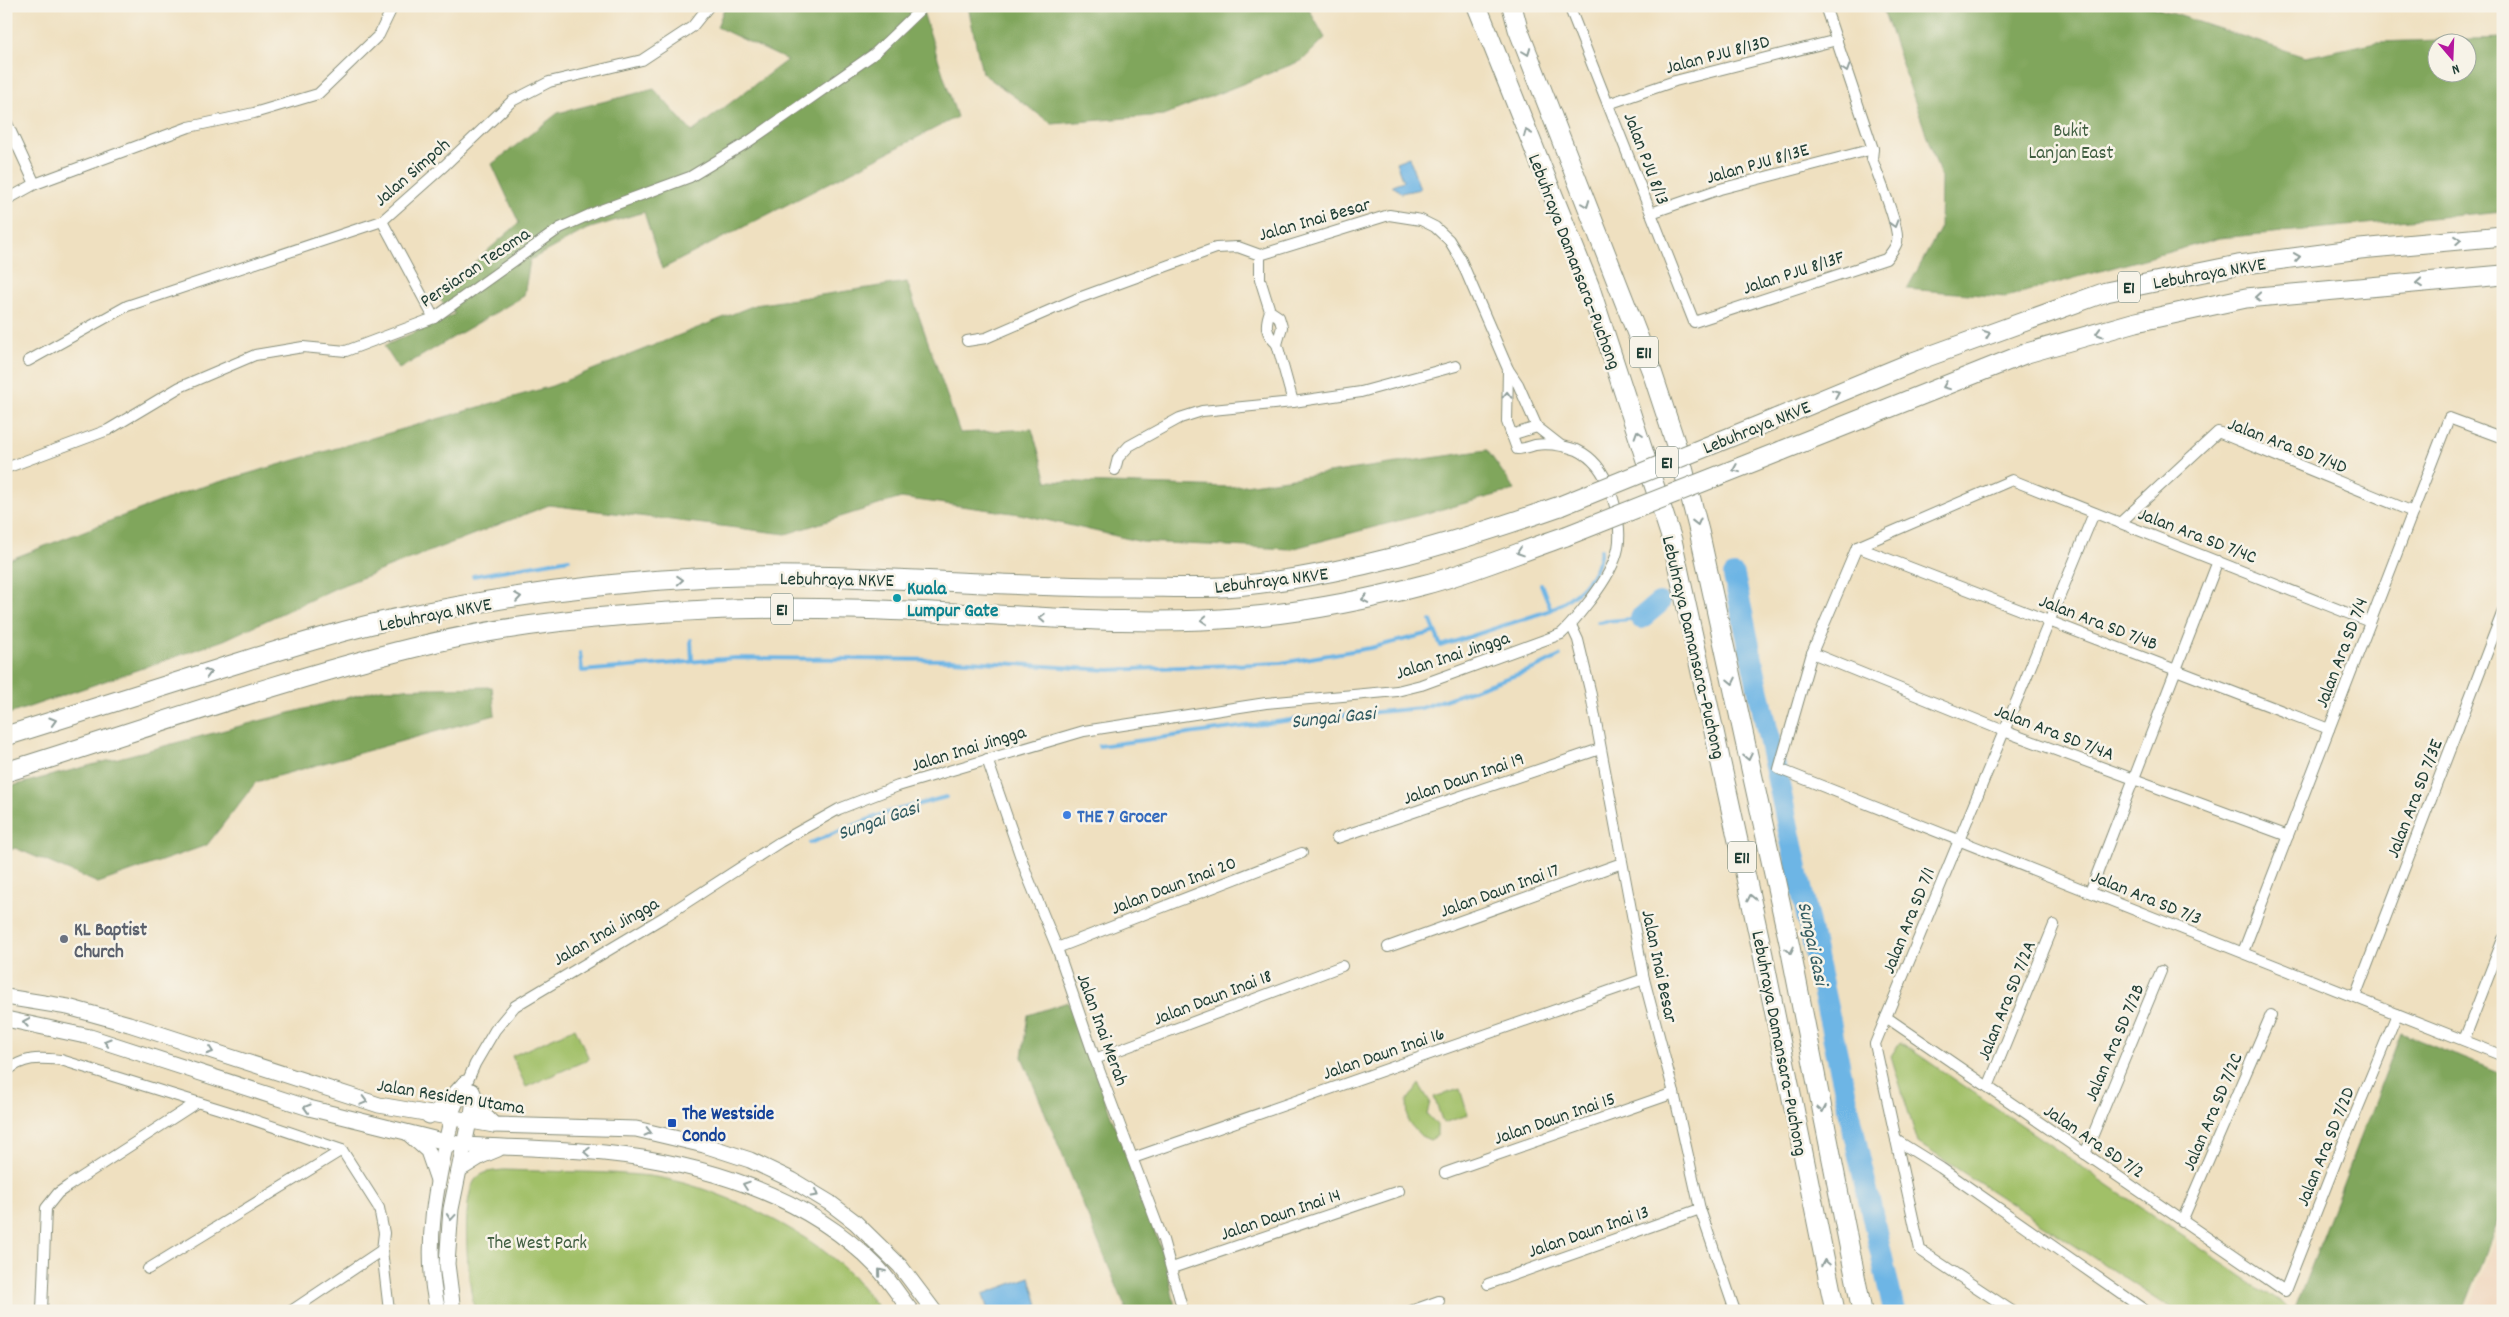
<svg xmlns="http://www.w3.org/2000/svg" width="2509" height="1317" font-family="Dekko,sans-serif">
  <rect width="100%" height="100%" fill="#f7f3e8"/>
  <filter id="ink" filterUnits="userSpaceOnUse"><feTurbulence type="fractalNoise" baseFrequency=".02" numOctaves="2"/><feDisplacementMap in="SourceGraphic" scale="10" xChannelSelector="R" yChannelSelector="G"/><feConvolveMatrix kernelMatrix="1 2 1 2 8 2 1 2 1" color-interpolation-filters="sRGB"/></filter>
  <filter id="wash" filterUnits="userSpaceOnUse"><feTurbulence type="fractalNoise" baseFrequency=".0096" numOctaves="4" result="noise"/><feDisplacementMap in="SourceGraphic" scale="20" xChannelSelector="R" yChannelSelector="G"/><feGaussianBlur stdDeviation="1.12" result="paint"/><feColorMatrix in="noise" values="0 0 0 0 0 0 0 0 0 0 0 0 0 0 0 0 0 1.4 0 .05"/><feComposite in="paint" operator="in"/></filter>
  <g filter="url(#wash)">
    <rect width="100%" height="100%" fill="#efe0c0"/>
    <path fill="#f0d5bc" d="M2503,1221V1311H2468Z"/>
    <g fill="#a1c068" stroke="#607e4e">
      <path d="M575,1028L589,1059L526,1087L512,1056Z"/>
      <path d="M1900,1042L2292,1311H2175L1918,1143L1891,1056Z"/>
      <path d="M1419,1084L1430,1102L1427,1114L1437,1125V1136L1430,1140L1421,1136L1408,1122L1407,1101Z"/>
      <path d="M1460,1089L1468,1115L1443,1123L1434,1097Z"/>
      <path d="M504,1170C552,1172 601,1171 649,1176C709,1183 807,1229 849,1273C860,1285 870,1298 881,1311H475C468,1285 460,1202 475,1180C482,1171 494,1171 504,1170Z"/>
    </g>
    <g fill="#80a65c" stroke="#507248" fill-rule="evenodd">
      <path d="M725,6H921L957,117L662,269L644,212L587,229L530,260L524,296L399,369L384,346L455,314L436,296L519,223L492,164L558,113L654,89L692,132L787,60L717,27Z"/>
      <path d="M968,6H1307L1325,38L1303,60L1164,115L1052,124L982,73Z"/>
      <path d="M1882,6H2150L2305,57L2377,42L2503,38V211L2220,238L2006,297L1907,289L1940,229L1941,177ZM2466,42V72H2436V42Z"/>
      <path d="M907,282L960,433L1032,429L1047,481L1231,487L1487,450L1515,490L1291,549L1142,542L1020,514L901,498L786,534L549,505L338,587L224,640L6,715V561L188,491L552,386L755,305Z"/>
      <path d="M492,687L495,715L256,782L207,845L98,883L15,848L6,852L8,787L381,689Z"/>
      <path d="M1068,1002L1165,1259L1176,1311H1127L1022,1057L1028,1015Z"/>
      <path d="M2401,1033L2503,1074V1209L2463,1311H2294Z"/>
    </g>
    <g fill="#6db5e5" stroke="#46798c">
      <path d="M1409,157L1420,189L1401,193L1392,185L1403,181L1396,162Z"/>
      <path d="M1030,1277L1038,1305L1025,1311H988L983,1294Z"/>
    </g>
    <g fill="none" stroke-linecap="round" stroke-linejoin="round">
      <g stroke="#6db5e5" stroke-width="4">
        <path d="M473,576L569,559"/>
        <path d="M1541,584L1551,610"/>
        <path d="M1431,621L1441,646L1551,610C1575,596 1597,579 1601,550"/>
        <path d="M1598,622L1641,618"/>
        <path d="M691,640L692,660"/>
        <path d="M580,653L582,671L735,658L952,660L1109,670L1281,663L1370,648L1435,632"/>
        <path d="M1099,746L1291,720L1421,708L1536,668L1560,656"/>
        <path d="M810,843L882,814L946,797"/>
      </g>
      <g stroke="#6db5e5" stroke-width="22">
        <path d="M1734,576L1857,1147L1894,1311"/>
        <path d="M1641,618L1659,603"/>
      </g>
    </g>
  </g>
  <g filter="url(#ink)">
    <g fill="none" stroke-linecap="round" stroke-linejoin="round">
      <defs>
        <g id="street">
          <path d="M1569,6L1694,322L1886,259C1890,254 1895,249 1897,242C1900,228 1878,175 1872,159L1873,149L1825,6"/>
          <path d="M1608,104L1675,81L1837,40"/>
          <path d="M6,121L35,184"/>
          <path d="M6,200L35,184L189,127L254,113L318,94L379,35L393,6"/>
          <path d="M1651,213L1720,189L1873,149"/>
          <path d="M382,221L434,318"/>
          <path d="M1260,255V279L1270,311L1279,317L1282,327L1277,344C1265,333 1265,325 1270,311"/>
          <path d="M967,341L986,338L1076,299L1216,248L1238,247L1260,255L1389,215L1421,220L1435,227L1449,240L1460,258L1508,369L1518,384L1537,427L1560,445"/>
          <path d="M1277,344L1293,402"/>
          <path d="M28,361L127,306L382,221L445,165L512,101L549,82L642,60L692,27L709,6"/>
          <path d="M1511,435L1537,427"/>
          <path d="M6,468L108,430L180,387L255,355L303,347L346,351L434,318L560,228L598,211L690,177L748,142L874,54L924,6"/>
          <path d="M1115,470L1118,458L1129,446L1180,418L1202,411L1293,402L1361,392L1456,366"/>
          <path d="M2120,523L2218,432L2413,512"/>
          <path d="M1857,547L2329,729"/>
          <path d="M2370,622L2012,480L1857,547L1812,653L1779,769L2503,1056"/>
          <path d="M1571,625L1578,640L1590,690L1644,979L1674,1093L1700,1209L1735,1311"/>
          <path d="M1812,653L2004,731L2288,836"/>
          <path d="M987,759L1027,875L1057,948L1095,1059L1163,1240L1183,1311"/>
          <path d="M1337,838L1600,749"/>
          <path d="M2090,892L2218,561"/>
          <path d="M1388,947L1622,863"/>
          <path d="M1057,948L1302,853"/>
          <path d="M2243,952L2449,418L2503,438"/>
          <path d="M2355,997L2503,611"/>
          <path d="M1886,1017L2285,1291L2340,1151L2397,1014"/>
          <path d="M2464,1040L2503,939"/>
          <path d="M1095,1059L1342,966"/>
          <path d="M6,1072C23,1056 40,1058 61,1060L242,1116L342,1150L379,1208L384,1233L382,1250L389,1311"/>
          <path d="M1988,1087L2054,925"/>
          <path d="M452,1117L475,1064L495,1030L515,1006L664,917L780,842L839,809L898,786L1084,731L1266,703L1397,691L1421,685L1561,634C1572,624 1581,612 1591,599C1621,560 1627,538 1610,490C1604,472 1594,458 1577,450C1565,446 1548,443 1535,445C1529,447 1523,449 1517,449L1507,422L1508,369"/>
          <path d="M469,1121L472,1092"/>
          <path d="M1896,1140L1941,1168L2146,1311"/>
          <path d="M2085,1154L2161,971"/>
          <path d="M1133,1158L1644,979"/>
          <path d="M1445,1173L1674,1093"/>
          <path d="M2182,1221L2271,1015"/>
          <path d="M1172,1268L1399,1191"/>
          <path d="M148,1269L342,1150"/>
          <path d="M1488,1284L1700,1209"/>
          <path d="M42,1311L46,1208L58,1193L68,1186L196,1103"/>
          <path d="M291,1311L382,1250"/>
          <path d="M1411,1311L1439,1301"/>
          <path d="M2012,1311L1920,1250L1875,1044L2094,513"/>
        </g>
        <g id="secondary">
          <path d="M6,997L68,1007L129,1024L379,1105L494,1125L636,1129L704,1145L750,1160L792,1180L830,1203L855,1222L900,1266L934,1311"/>
          <path d="M6,1019L90,1037L309,1108L446,1142L464,1145C510,1148 557,1148 604,1153C701,1163 806,1194 876,1266C889,1279 899,1296 911,1311"/>
          <path d="M472,1091L482,1113L494,1125"/>
          <path d="M429,1116L444,1106L465,1083"/>
          <path d="M410,1135L428,1151L438,1180"/>
          <path d="M460,1169L481,1156L498,1149"/>
          <path d="M438,1311C422,1248 437,1179 452,1117"/>
          <path d="M453,1311L447,1264L451,1209L469,1121"/>
        </g>
        <g id="highway">
          <path d="M1477,6L1589,285L1672,540L1763,955L1835,1311"/>
          <path d="M1512,6L1518,29L1652,372L1681,460L1699,531L1790,947L1862,1311"/>
          <path d="M1775,419L1913,362L2106,292L2238,265L2360,249L2503,236"/>
          <path d="M1781,451L2027,353L2136,322L2246,298L2503,275"/>
          <path d="M6,736C77,714 148,691 219,669C280,650 341,630 403,617C504,596 607,582 711,577C851,571 992,588 1133,587C1167,587 1202,589 1236,586C1348,575 1454,543 1560,506"/>
          <path d="M6,772C141,730 275,682 412,648C507,624 608,615 706,610C809,605 914,611 1018,616C1079,619 1140,623 1202,620C1276,617 1351,604 1423,585C1471,573 1519,552 1566,536"/>
        </g>
      </defs>
      <use href="#street" stroke="#878e7a" stroke-width="12"/>
      <use href="#secondary" stroke="#878e7a" stroke-width="17"/>
      <use href="#highway" stroke="#878e7a" stroke-width="21"/>
      <use href="#street" stroke="#fff" stroke-width="10"/>
      <use href="#secondary" stroke="#fff" stroke-width="15"/>
      <use href="#highway" stroke="#fff" stroke-width="19"/>
      <defs>
        <g id="highway-bridge">
          <path d="M1560,506L1775,419"/>
          <path d="M1566,536L1781,451"/>
        </g>
      </defs>
      <use href="#highway-bridge" stroke="#878e7a" stroke-width="21" stroke-linecap="butt"/>
      <use href="#highway-bridge" stroke="#fff" stroke-width="19"/>
    </g>
    <defs><path id="oneway-chevron" d="M-2-3.5L2.5 0L-2 3.5" fill="none" stroke-width="1.6" stroke-linecap="round" stroke-linejoin="round" transform="scale(1.25)"/></defs>
    <g stroke="#8f9e9a">
      <use href="#oneway-chevron" transform="translate(1527 52) rotate(69)"/>
      <use href="#oneway-chevron" transform="translate(1846 69) rotate(72)"/>
      <use href="#oneway-chevron" transform="translate(1527 133) rotate(-112)"/>
      <use href="#oneway-chevron" transform="translate(1586 204) rotate(69)"/>
      <use href="#oneway-chevron" transform="translate(1894 224) rotate(73)"/>
      <use href="#oneway-chevron" transform="translate(2458 240) rotate(-5)"/>
      <use href="#oneway-chevron" transform="translate(2297 257) rotate(-8)"/>
      <use href="#oneway-chevron" transform="translate(2419 283) rotate(175)"/>
      <use href="#oneway-chevron" transform="translate(2258 297) rotate(175)"/>
      <use href="#oneway-chevron" transform="translate(2099 333) rotate(164)"/>
      <use href="#oneway-chevron" transform="translate(1987 334) rotate(-21)"/>
      <use href="#oneway-chevron" transform="translate(1946 386) rotate(158)"/>
      <use href="#oneway-chevron" transform="translate(1836 393) rotate(-22)"/>
      <use href="#oneway-chevron" transform="translate(1507 395) rotate(-89)"/>
      <use href="#oneway-chevron" transform="translate(1638 434) rotate(-108)"/>
      <use href="#oneway-chevron" transform="translate(1736 469) rotate(158)"/>
      <use href="#oneway-chevron" transform="translate(1697 522) rotate(76)"/>
      <use href="#oneway-chevron" transform="translate(1520 552) rotate(161)"/>
      <use href="#oneway-chevron" transform="translate(680 580) rotate(-4)"/>
      <use href="#oneway-chevron" transform="translate(518 597) rotate(-8)"/>
      <use href="#oneway-chevron" transform="translate(1365 599) rotate(170)"/>
      <use href="#oneway-chevron" transform="translate(1042 618) rotate(-177)"/>
      <use href="#oneway-chevron" transform="translate(1204 620) rotate(176)"/>
      <use href="#oneway-chevron" transform="translate(208 673) rotate(-17)"/>
      <use href="#oneway-chevron" transform="translate(1732 681) rotate(78)"/>
      <use href="#oneway-chevron" transform="translate(53 721) rotate(-17)"/>
      <use href="#oneway-chevron" transform="translate(1748 757) rotate(78)"/>
      <use href="#oneway-chevron" transform="translate(1751 898) rotate(-102)"/>
      <use href="#oneway-chevron" transform="translate(1790 950) rotate(78)"/>
      <use href="#oneway-chevron" transform="translate(26 1022) rotate(-170)"/>
      <use href="#oneway-chevron" transform="translate(107 1042) rotate(-163)"/>
      <use href="#oneway-chevron" transform="translate(210 1051) rotate(19)"/>
      <use href="#oneway-chevron" transform="translate(364 1101) rotate(15)"/>
      <use href="#oneway-chevron" transform="translate(307 1108) rotate(-163)"/>
      <use href="#oneway-chevron" transform="translate(1822 1109) rotate(79)"/>
      <use href="#oneway-chevron" transform="translate(648 1132) rotate(14)"/>
      <use href="#oneway-chevron" transform="translate(587 1152) rotate(-177)"/>
      <use href="#oneway-chevron" transform="translate(746 1185) rotate(-161)"/>
      <use href="#oneway-chevron" transform="translate(815 1194) rotate(30)"/>
      <use href="#oneway-chevron" transform="translate(451 1217) rotate(95)"/>
      <use href="#oneway-chevron" transform="translate(1825 1263) rotate(-101)"/>
      <use href="#oneway-chevron" transform="translate(881 1272) rotate(-129)"/>
    </g>
  </g>
  <circle fill="#0f9aa8" stroke="#f7f3e8" stroke-width="2" cx="897" cy="598" r="5"/>
  <circle fill="#3f7fe0" stroke="#f7f3e8" stroke-width="2" cx="1067" cy="815" r="5"/>
  <circle fill="#6b7280" stroke="#f7f3e8" stroke-width="2" cx="64" cy="939" r="5"/>
  <rect fill="#1a4fb4" stroke="#f7f3e8" stroke-width="2" x="667" y="1118" width="10" height="10" rx="2.5"/>
  <g text-anchor="middle" stroke-width="5" stroke-linejoin="round" paint-order="stroke">
    <g fill="#f7f3e8" stroke="#60746a" stroke-width="1">
      <rect x="2118" y="271.5" width="22" height="31" rx="4"/>
      <rect x="1630" y="336.5" width="28" height="31" rx="4"/>
      <rect x="1656" y="446.5" width="22" height="31" rx="4"/>
      <rect x="771" y="593.5" width="22" height="31" rx="4"/>
      <rect x="1728" y="841.5" width="28" height="31" rx="4"/>
    </g>
    <g font-size="18" font-weight="bold" fill="#1f3d34">
      <text x="2129" y="293">E1</text>
      <text x="1644" y="358">E11</text>
      <text x="1667" y="468">E1</text>
      <text x="782" y="615">E1</text>
      <text x="1742" y="863">E11</text>
    </g>
    <g font-size="19" fill="#1f3d34" stroke="#f7f3e8">
      <text transform="translate(1717 53) rotate(-15)" y="7">Jalan PJU 8/13D</text>
      <text transform="translate(1648 158) rotate(69)" y="7">Jalan PJU 8/13</text>
      <text transform="translate(1757 162) rotate(-16)" y="7">Jalan PJU 8/13E</text>
      <text transform="translate(411 171) rotate(-41)" y="7">Jalan Simpoh</text>
      <text transform="translate(1314 218) rotate(-16)" y="7">Jalan Inai Besar</text>
      <text transform="translate(1576 261) rotate(69)" y="7">Lebuhraya Damansara–Puchong</text>
      <text transform="translate(474 266) rotate(-34)" y="7">Persiaran Tecoma</text>
      <text transform="translate(1793 271) rotate(-18)" y="7">Jalan PJU 8/13F</text>
      <text transform="translate(2209 272) rotate(-10)" y="7">Lebuhraya NKVE</text>
      <text transform="translate(1756 426) rotate(-22)" y="7">Lebuhraya NKVE</text>
      <text transform="translate(2288 444) rotate(21)" y="7">Jalan Ara SD 7/4D</text>
      <text transform="translate(2198 534) rotate(21)" y="7">Jalan Ara SD 7/4C</text>
      <text transform="translate(837 578) rotate(1)" y="7">Lebuhraya NKVE</text>
      <text transform="translate(1271 579) rotate(-7)" y="7">Lebuhraya NKVE</text>
      <text transform="translate(435 613) rotate(-11)" y="7">Lebuhraya NKVE</text>
      <text transform="translate(2099 621) rotate(21)" y="7">Jalan Ara SD 7/4B</text>
      <text transform="translate(1695 647) rotate(77)" y="7">Lebuhraya Damansara–Puchong</text>
      <text transform="translate(2340 652) rotate(-69)" y="7">Jalan Ara SD 7/4</text>
      <text transform="translate(1452 654) rotate(-18)" y="7">Jalan Inai Jingga</text>
      <text transform="translate(2055 731) rotate(21)" y="7">Jalan Ara SD 7/4A</text>
      <text transform="translate(968 747) rotate(-17)" y="7">Jalan Inai Jingga</text>
      <text transform="translate(1463 777) rotate(-19)" y="7">Jalan Daun Inai 19</text>
      <text transform="translate(2413 798) rotate(-69)" y="7">Jalan Ara SD 7/3E</text>
      <text transform="translate(1173 884) rotate(-21)" y="7">Jalan Daun Inai 20</text>
      <text transform="translate(1499 889) rotate(-20)" y="7">Jalan Daun Inai 17</text>
      <text transform="translate(2147 896) rotate(22)" y="7">Jalan Ara SD 7/3</text>
      <text transform="translate(1907 920) rotate(-68)" y="7">Jalan Ara SD 7/1</text>
      <text transform="translate(605 930) rotate(-30)" y="7">Jalan Inai Jingga</text>
      <text transform="translate(1661 966) rotate(78)" y="7">Jalan Inai Besar</text>
      <text transform="translate(1212 996) rotate(-21)" y="7">Jalan Daun Inai 18</text>
      <text transform="translate(2005 1000) rotate(-68)" y="7">Jalan Ara SD 7/2A</text>
      <text transform="translate(1104 1029) rotate(70)" y="7">Jalan Inai Merah</text>
      <text transform="translate(2113 1042) rotate(-67)" y="7">Jalan Ara SD 7/2B</text>
      <text transform="translate(1781 1043) rotate(79)" y="7">Lebuhraya Damansara–Puchong</text>
      <text transform="translate(1383 1052) rotate(-19)" y="7">Jalan Daun Inai 16</text>
      <text transform="translate(451 1095) rotate(9)" y="7">Jalan Residen Utama</text>
      <text transform="translate(2211 1111) rotate(-67)" y="7">Jalan Ara SD 7/2C</text>
      <text transform="translate(1554 1117) rotate(-19)" y="7">Jalan Daun Inai 15</text>
      <text transform="translate(2095 1140) rotate(34)" y="7">Jalan Ara SD 7/2</text>
      <text transform="translate(2324 1146) rotate(-68)" y="7">Jalan Ara SD 7/2D</text>
      <text transform="translate(1280 1213) rotate(-19)" y="7">Jalan Daun Inai 14</text>
      <text transform="translate(1588 1230) rotate(-19)" y="7">Jalan Daun Inai 13</text>
    </g>
    <g font-size="19" fill="#405e41" stroke="#f7f3e8">
      <text x="2071" y="136">Bukit<tspan x="2071" dy="22">Lanjan East</tspan></text>
      <text x="537" y="1248">The West Park</text>
    </g>
    <g font-size="19" font-weight="bold" fill="#0d838f" stroke="#f7f3e8" text-anchor="start">
      <text x="907" y="594">Kuala<tspan x="907" dy="22">Lumpur Gate</tspan></text>
    </g>
    <g font-size="19" font-weight="bold" fill="#366cbe" stroke="#f7f3e8" text-anchor="start">
      <text x="1077" y="822">THE 7 Grocer</text>
    </g>
    <g font-size="19" font-weight="bold" fill="#5b616d" stroke="#f7f3e8" text-anchor="start">
      <text x="74" y="935">KL Baptist<tspan x="74" dy="22">Church</tspan></text>
    </g>
    <g font-size="19" font-weight="bold" fill="#164399" stroke="#f7f3e8" text-anchor="start">
      <text x="682" y="1119">The Westside<tspan x="682" dy="22">Condo</tspan></text>
    </g>
    <g font-size="20" font-style="italic" fill="#325b60" stroke="#f7f3e8">
      <text transform="translate(1333 716) rotate(-6)" y="7">Sungai Gasi</text>
      <text transform="translate(878 819) rotate(-19)" y="7">Sungai Gasi</text>
      <text transform="translate(1814 943) rotate(78)" y="7">Sungai Gasi</text>
    </g>
  </g>
  <rect width="2509" height="1317" fill="none" stroke="#f7f3e8" stroke-width="25"/>
  <g transform="translate(2452 58) rotate(161)"><circle r="24" fill="#f7f3e8" stroke="#a1aaa0"/>
  <path d="M0-4L9 19L0 12L-9 19Z" fill="#b5179e"/>
  <text y="-8" font-size="14" font-weight="bold" text-anchor="middle" fill="#1f3d34">N</text>
  </g>
</svg>
